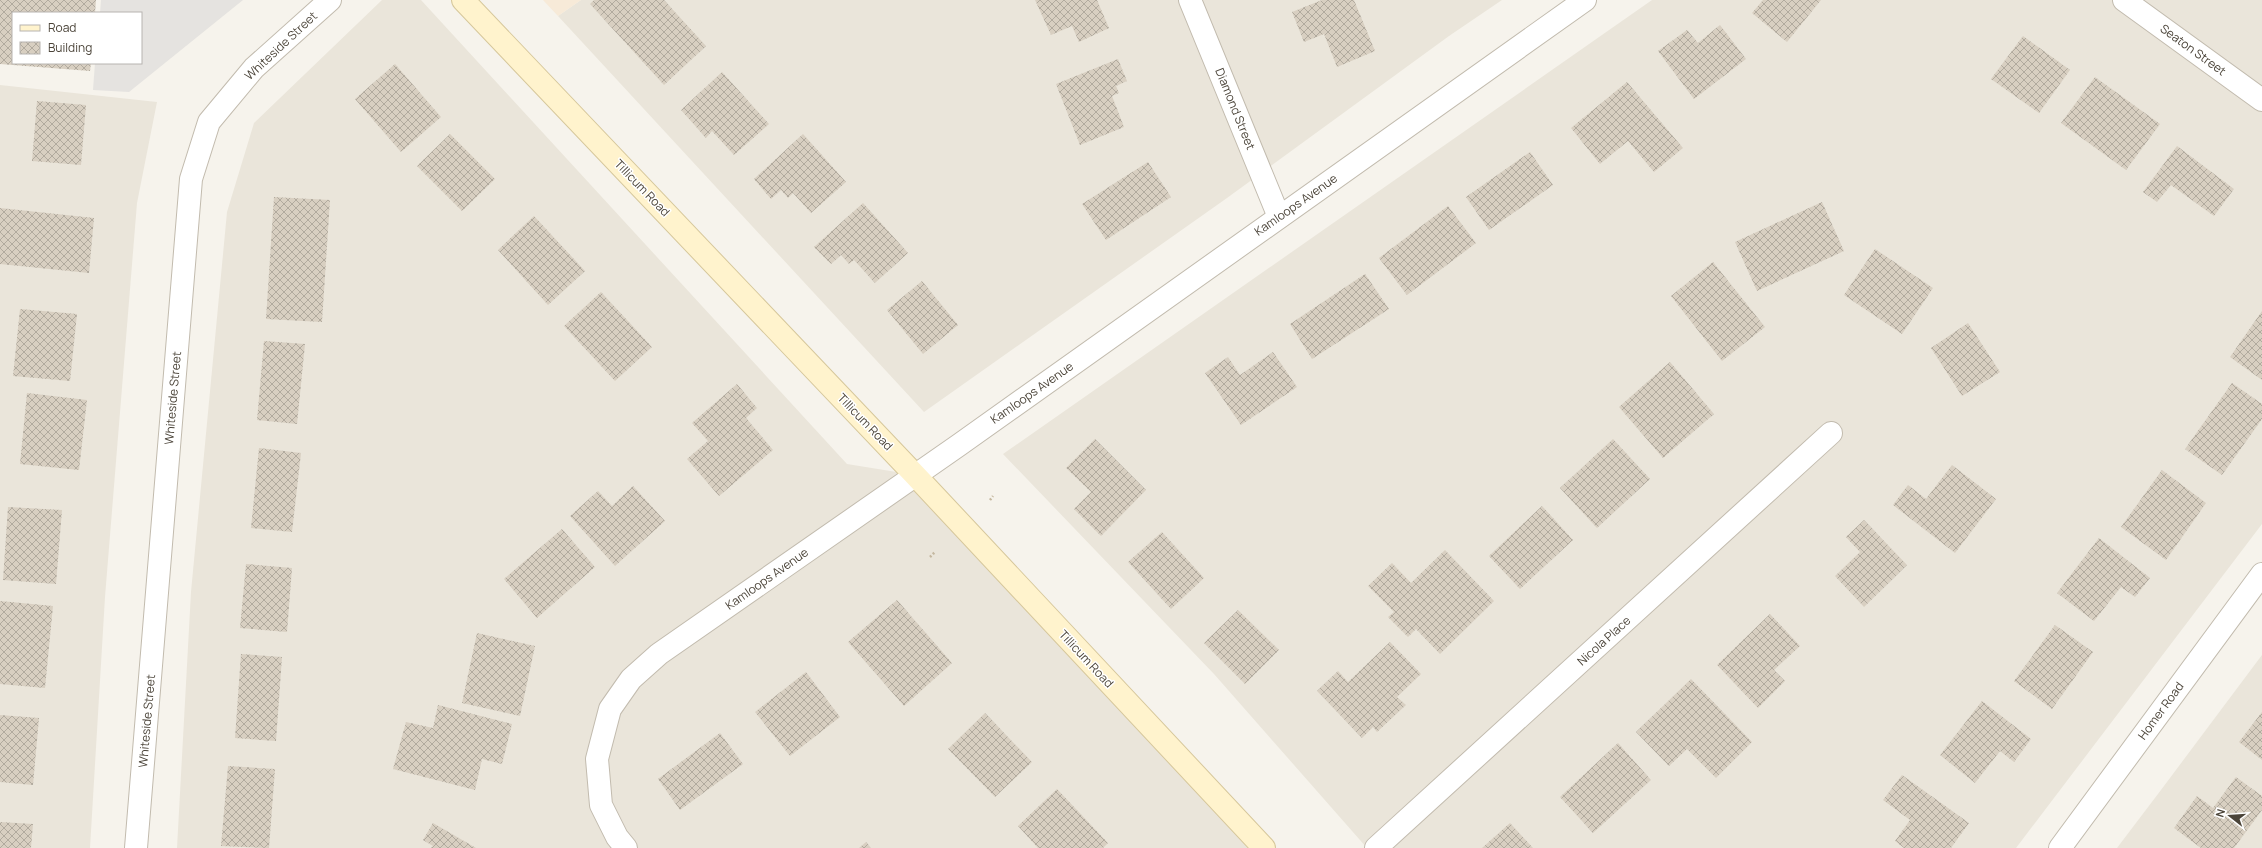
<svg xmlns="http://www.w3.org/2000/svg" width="2262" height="848" font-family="Manrope,sans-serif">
  <defs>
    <pattern id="building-cross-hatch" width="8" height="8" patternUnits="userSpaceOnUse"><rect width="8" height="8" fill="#d8cfc1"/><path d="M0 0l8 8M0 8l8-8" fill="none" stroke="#b1aa9e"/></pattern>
  </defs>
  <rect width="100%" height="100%" fill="#f6f3ec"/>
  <g fill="#eae5da">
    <path d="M382,0H421L847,464L915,475L1129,706L1248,848H177L191,592L227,212L254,123Z"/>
    <path d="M581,0H1502L1449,36L1227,198L924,412L558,16Z"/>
    <path d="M1652,0H2262V524L2016,848H1367L1214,674L1003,454Z"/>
    <path d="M0,85L157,102L137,203L105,597L90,848H0Z"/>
    <path d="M2262,655V848H2117L2161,790Z"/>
  </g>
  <path fill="#f7ead8" d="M543,0H581L558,16Z"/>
  <path fill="#e5e3e0" d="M101,0H243L129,92L93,90L95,63H141V13H100Z"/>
  <g fill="url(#building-cross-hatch)">
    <path d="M0,0H96L95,13H13V63H91L90,71L0,64Z"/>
    <path d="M594,0H664L706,46L664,85L590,4Z"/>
    <path d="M1035,0H1097L1109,28L1079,42L1072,26L1051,35Z"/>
    <path d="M1322,0H1354L1375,51L1337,67L1324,34L1304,42L1292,12Z"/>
    <path d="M1763,0H1821L1787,42L1752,13Z"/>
    <path d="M1720,25L1746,59L1694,99L1658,51L1687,30L1698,43Z"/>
    <path d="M2023,36L2070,70L2039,113L1991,79Z"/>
    <path d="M1118,59L1127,81L1116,86L1119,93L1112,96L1124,127L1080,145L1056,84Z"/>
    <path d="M395,64L441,117L401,152L355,99Z"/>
    <path d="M722,72L769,124L734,155L712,131L706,138L681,110Z"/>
    <path d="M2095,77L2160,124L2126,170L2061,123Z"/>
    <path d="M1627,82L1683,148L1654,172L1628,141L1600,164L1571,128Z"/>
    <path d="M37,101L86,105L81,165L32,161Z"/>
    <path d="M450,134L495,179L462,211L417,166Z"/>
    <path d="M803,134L846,182L811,213L793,193L788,198L781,190L771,199L754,179Z"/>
    <path d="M2177,146L2234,189L2214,216L2171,185L2157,202L2143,192Z"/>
    <path d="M1530,152L1553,185L1489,230L1466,197Z"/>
    <path d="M1148,162L1171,197L1106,240L1082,204Z"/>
    <path d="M274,197L330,200L322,322L266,319Z"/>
    <path d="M1822,202L1844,251L1757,291L1735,242Z"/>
    <path d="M863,203L908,253L875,283L854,260L849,264L841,255L831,264L814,247Z"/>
    <path d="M1448,206L1476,243L1407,295L1379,258Z"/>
    <path d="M0,208L94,218L89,273L0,264Z"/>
    <path d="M534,216L585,271L548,305L498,250Z"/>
    <path d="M1875,249L1933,288L1902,334L1844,295Z"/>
    <path d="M1713,262L1765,327L1722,361L1671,296Z"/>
    <path d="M1365,274L1389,309L1312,359L1290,324Z"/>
    <path d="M922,281L958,325L923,354L887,310Z"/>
    <path d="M601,292L652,347L615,381L564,326Z"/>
    <path d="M20,309L77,314L70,381L13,376Z"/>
    <path d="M2262,311V380L2230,357Z"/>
    <path d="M1968,323L2000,372L1962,396L1931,348Z"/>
    <path d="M264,341L305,344L297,424L257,420Z"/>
    <path d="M1273,352L1297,387L1241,425L1205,373L1228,357L1240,375Z"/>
    <path d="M1670,362L1714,414L1663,458L1619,407Z"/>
    <path d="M2232,383L2262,404V419L2222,475L2185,449Z"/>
    <path d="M737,384L757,408L746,418L773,450L719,496L687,459L708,441L692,423Z"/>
    <path d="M27,393L87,400L79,470L20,464Z"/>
    <path d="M1095,439L1146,490L1101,536L1074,509L1091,492L1066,468Z"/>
    <path d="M1613,439L1650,479L1597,528L1560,488Z"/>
    <path d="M259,448L301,453L292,532L251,528Z"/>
    <path d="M1952,465L1996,499L1955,553L1893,505L1908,485L1926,499Z"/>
    <path d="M2162,470L2206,503L2166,560L2121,527Z"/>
    <path d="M633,486L665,521L615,566L570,516L598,491L612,506Z"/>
    <path d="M1542,506L1573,540L1520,589L1489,556Z"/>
    <path d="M8,507L62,510L56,584L3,580Z"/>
    <path d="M1864,520L1907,565L1864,607L1835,576L1860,552L1846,537Z"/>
    <path d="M562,529L595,567L537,618L504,579Z"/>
    <path d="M1162,532L1204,578L1171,609L1128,562Z"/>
    <path d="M2099,538L2150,578L2135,597L2121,587L2094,621L2057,593Z"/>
    <path d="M1445,550L1494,601L1440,654L1416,629L1408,637L1388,617L1394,612L1368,586L1392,563L1411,583Z"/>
    <path d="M246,564L292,568L287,632L240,628Z"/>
    <path d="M897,600L952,663L904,706L848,642Z"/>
    <path d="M0,601L53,606L45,688L0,684Z"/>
    <path d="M1238,610L1279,650L1245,684L1204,643Z"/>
    <path d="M1770,614L1800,646L1774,670L1785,681L1758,708L1717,665Z"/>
    <path d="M2055,625L2093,652L2052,709L2014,681Z"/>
    <path d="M477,633L535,646L520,716L462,703Z"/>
    <path d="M1390,642L1421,674L1397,697L1406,705L1377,732L1373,727L1362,738L1317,691L1338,671L1348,682Z"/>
    <path d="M241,654L282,657L276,741L235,738Z"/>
    <path d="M806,672L840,717L790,756L755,712Z"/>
    <path d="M1691,679L1752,742L1716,778L1687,749L1669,766L1636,732Z"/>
    <path d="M1982,701L2031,739L2014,762L2000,751L1975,783L1940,755Z"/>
    <path d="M438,705L512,724L502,764L482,759L475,790L393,769L406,722L433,728Z"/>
    <path d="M2262,712V760L2239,742Z"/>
    <path d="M985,713L1032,762L995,797L948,749Z"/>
    <path d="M0,715L39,718L33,785L0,782Z"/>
    <path d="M720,733L743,764L680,810L658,779Z"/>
    <path d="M1618,743L1651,780L1593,833L1560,797Z"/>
    <path d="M228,766L275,769L269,848L221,846Z"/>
    <path d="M1902,775L1969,823L1951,848H1904L1895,841L1910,820L1883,800Z"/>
    <path d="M2236,777L2262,796V810L2234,848H2201L2174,828L2197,796L2213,808Z"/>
    <path d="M1057,789L1108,843L1103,848H1038L1018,826Z"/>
    <path d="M0,822L33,824L31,848H0Z"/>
    <path d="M433,823L476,848H431L433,846L423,840Z"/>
    <path d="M1510,823L1533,848H1482Z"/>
    <path d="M866,842L871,848H859Z"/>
  </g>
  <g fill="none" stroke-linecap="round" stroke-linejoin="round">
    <defs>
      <g id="minor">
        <path d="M1190,0L1279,217"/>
        <path d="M2124,0L2262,100"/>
        <path d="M136,848L191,179L209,122L254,68L330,0"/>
        <path d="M626,848L617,837L601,805L597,759L610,709L631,679L659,654L959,445L1585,0"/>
        <path d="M1376,848L1831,433"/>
        <path d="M2060,848L2262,574"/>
      </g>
      <path id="secondary" d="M463,0L915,475L1264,848"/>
    </defs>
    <use href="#minor" stroke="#c2bbae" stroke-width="24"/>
    <use href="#secondary" stroke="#d6c79b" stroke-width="24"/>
    <g stroke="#c4b79f" stroke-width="2.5" stroke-dasharray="2 2" stroke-linecap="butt">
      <path d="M990,500L993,496"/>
      <path d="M930,557L935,552"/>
    </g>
    <use href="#minor" stroke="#fff" stroke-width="22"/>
    <use href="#secondary" stroke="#fff3cd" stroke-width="22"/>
  </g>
  <g text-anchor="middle" stroke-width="3" stroke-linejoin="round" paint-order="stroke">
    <g font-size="12" fill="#4b4439" stroke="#fff">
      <text transform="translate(281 46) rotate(-43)" y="4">Whiteside Street</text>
      <text transform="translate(2193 50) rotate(36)" y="4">Seaton Street</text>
      <text transform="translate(1235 109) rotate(68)" y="4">Diamond Street</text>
      <text transform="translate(642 188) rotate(46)" y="4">Tillicum Road</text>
      <text transform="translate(1296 205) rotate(-35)" y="4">Kamloops Avenue</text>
      <text transform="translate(1032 393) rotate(-35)" y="4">Kamloops Avenue</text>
      <text transform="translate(173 398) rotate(-85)" y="4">Whiteside Street</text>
      <text transform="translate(865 422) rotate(46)" y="4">Tillicum Road</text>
      <text transform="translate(767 579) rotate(-35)" y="4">Kamloops Avenue</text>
      <text transform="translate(1604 641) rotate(-42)" y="4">Nicola Place</text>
      <text transform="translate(1086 659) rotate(47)" y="4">Tillicum Road</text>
      <text transform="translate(2161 711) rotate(-54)" y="4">Homer Road</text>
      <text transform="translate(147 721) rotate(-85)" y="4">Whiteside Street</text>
    </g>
  </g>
  <rect x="12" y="12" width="130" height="52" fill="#ffffff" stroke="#b7b4b0"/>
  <rect x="20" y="25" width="20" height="6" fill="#fff3cd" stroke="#b7b4b0"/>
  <text x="48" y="32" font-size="12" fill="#4b4439">Road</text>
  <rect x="20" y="42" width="20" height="12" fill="url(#building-cross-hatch)" stroke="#b7b4b0"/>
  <text x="48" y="52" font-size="12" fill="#4b4439">Building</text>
  <g transform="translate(2230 816) rotate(287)" stroke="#ffffff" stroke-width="3" paint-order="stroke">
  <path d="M0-3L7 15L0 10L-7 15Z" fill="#4b4439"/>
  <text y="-6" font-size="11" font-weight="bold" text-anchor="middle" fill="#4b4439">N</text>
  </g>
</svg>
